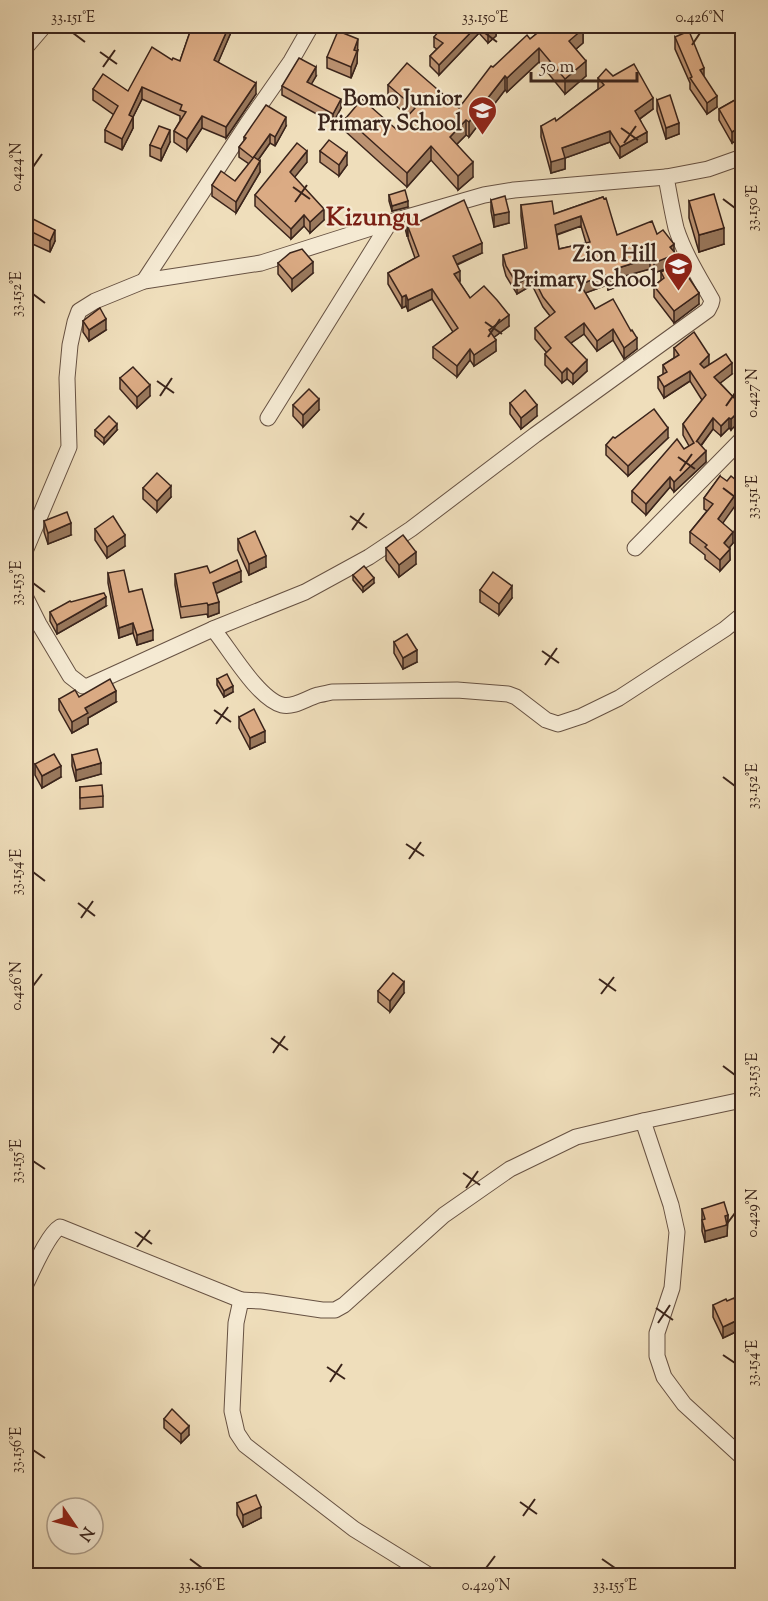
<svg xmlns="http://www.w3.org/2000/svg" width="768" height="1601" font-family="'Sorts Mill Goudy',serif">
  <rect width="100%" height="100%" fill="#efdebb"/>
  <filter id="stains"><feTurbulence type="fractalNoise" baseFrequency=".00333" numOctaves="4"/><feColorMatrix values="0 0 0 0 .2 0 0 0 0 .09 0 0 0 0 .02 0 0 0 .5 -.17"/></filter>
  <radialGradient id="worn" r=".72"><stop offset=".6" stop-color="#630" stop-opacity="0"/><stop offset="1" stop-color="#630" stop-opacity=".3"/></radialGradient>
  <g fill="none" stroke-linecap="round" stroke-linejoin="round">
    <defs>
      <g id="minor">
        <path d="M26,47L44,26"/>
        <path d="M144,281L247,124L291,61L311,26"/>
        <path d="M268,418L390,222"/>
        <path d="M635,548L742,439"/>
        <path d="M26,549L69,447L67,378L70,345L75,322L79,311L95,301L144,281L261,263L390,222L484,195L514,190L666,177"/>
        <path d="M26,598L39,624L70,676L83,686H88L213,629L305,592L369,557L411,529L535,435L708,310L711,304L712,300C699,277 684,253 676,228C672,211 669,193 666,177L708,169L742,157"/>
        <path d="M213,629C229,648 258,699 282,705C294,708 307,698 318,695C323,694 328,693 332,692L457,690L508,694L516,697L546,720L558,724L582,716L619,698L725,629L742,615"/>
        <path d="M643,1121L671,1205L677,1232L672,1288L657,1333V1356L664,1377L684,1404L742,1457"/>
        <path d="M26,1284C33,1270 48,1234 60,1227L241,1300"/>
        <path d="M430,1576L354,1529L245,1445L237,1433L232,1411L236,1323L241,1300L262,1301L322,1310H335L344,1305L444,1215L510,1169L576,1137L643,1121L742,1100"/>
      </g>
    </defs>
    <use href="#minor" stroke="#675243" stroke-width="17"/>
    <use href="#minor" stroke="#f5ead3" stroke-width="15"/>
  </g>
  <g fill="#bc9372" stroke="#3a241b" stroke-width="1.5" fill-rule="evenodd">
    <path d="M192,26H238L235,32L232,30L218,62L256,94L226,138L202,128L187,151L174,142V131L180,121V116L142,99L133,117V128L122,150L105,142V130L114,115L93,100V89L128,91L172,60L180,61Z"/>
    <path d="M452,26H504L496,33V36L488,43L479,33L439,75L430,66V56L437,49L434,47V37L450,28Z"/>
    <path d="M546,26H592L583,32V43L576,49L586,76L565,94L539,62L507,92L505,90L469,137L466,135L457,144L473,177L458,190L431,160L407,187L346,132V118L396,129L408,116L388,99V85L459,108L493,67L530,39Z"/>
    <path d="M675,37L704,77L717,107L707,114L690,89V83L675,49Z"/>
    <path d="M358,50L357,53V63L351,78L327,68V57Z"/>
    <path d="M316,76L311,84L341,108L333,123L282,95V86Z"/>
    <path d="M613,76L653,109L640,119L647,142L620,158L610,142L565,158V169L551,173L541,137V126L556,121L598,89V78Z"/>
    <path d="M742,96L732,143L719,120V109Z"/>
    <path d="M657,100L679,134L666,139L657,111Z"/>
    <path d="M286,126L275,146L270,143L258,160L260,172L236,213L212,196V185L235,181L249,164L239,157V147L244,141V137Z"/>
    <path d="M170,142L161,161L150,156V145Z"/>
    <path d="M320,151L347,165L339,176L320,162Z"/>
    <path d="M307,162L294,177L324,220L310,233L304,226L291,239L255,206V195Z"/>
    <path d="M742,183V213L737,197V186Z"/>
    <path d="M389,195L408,207L392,211L389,201Z"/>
    <path d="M603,197L617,235L657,234L674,251L676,264L699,304L674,323L654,297V286L661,280V272L671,267L654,273L650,269L621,277V285L608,290L607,285L585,293L595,309L637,349L624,359L613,340L597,351L584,334L571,343L587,371L573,384L567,379L562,383L545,365V354L547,353L535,339V328L550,316L543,307L532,285L517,294L506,276L503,265V255L525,249L521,216V205L554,214ZM581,226L586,243L559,249L557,235Z"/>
    <path d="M491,200L509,223L494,227L491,211Z"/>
    <path d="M689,201L724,244L699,252L689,218Z"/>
    <path d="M405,217L416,223L482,253L457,265L460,281L459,282L470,298L509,326L494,337L496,351L474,366L470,360L457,377L433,358V347L453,332L432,299L408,311L406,306L402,308L388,284V273L415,258L408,238V236H407L405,228Z"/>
    <path d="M28,230L55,241L50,252L28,242Z"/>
    <path d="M278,263L313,273L292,291L278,274Z"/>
    <path d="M83,321L106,330L89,341L83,332Z"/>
    <path d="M674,348L709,365L732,374L720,383L736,400L731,430L729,428L721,436L713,429L701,446L706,462L674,492L670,487L646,515L632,502V491L689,446L683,435V424L702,400L690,381L664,398L658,388V377L663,375V365L674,358Z"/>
    <path d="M120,378L150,396L137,408L120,389Z"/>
    <path d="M510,403L537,416L521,429L510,414Z"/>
    <path d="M293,405L319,410L303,427L293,416Z"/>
    <path d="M95,430H117L104,444L95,436Z"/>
    <path d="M615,438H668L628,476L606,455V445Z"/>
    <path d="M720,476L723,523L733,543L729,548L730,560L720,571L705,559V555L690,543V532L707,511L704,509V498Z"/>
    <path d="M143,488L171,497L157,512L143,499Z"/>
    <path d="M44,521L71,535L48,544L44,532Z"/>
    <path d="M95,529L125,546L107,558L95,540Z"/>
    <path d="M238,539L266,567L249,575L238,550Z"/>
    <path d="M386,548L416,564L399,577L386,560Z"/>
    <path d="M108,573L129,592L153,640L137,645L133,633L119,638L108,583Z"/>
    <path d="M210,573L241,582L216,593L219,613L208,617L207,614L181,618L175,585V574Z"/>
    <path d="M353,575L374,583L363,592L353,580Z"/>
    <path d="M480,590L512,598L499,615L480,602Z"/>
    <path d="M71,602L106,606L57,634L50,621V612Z"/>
    <path d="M394,642L417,662L403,669L394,653Z"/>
    <path d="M217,679L233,692L224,697L217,685Z"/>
    <path d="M79,697L116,702L88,718V724L72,733L59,710V699Z"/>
    <path d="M239,717L265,742L250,749L239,728Z"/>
    <path d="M72,755L101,774L76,781L72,766Z"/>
    <path d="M35,764L61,777L42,788L35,775Z"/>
    <path d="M80,787L103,796V807L80,809Z"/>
    <path d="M378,991L404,993L390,1012L378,1002Z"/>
    <path d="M742,1038V1063L739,1050V1039Z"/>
    <path d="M702,1209L728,1215L727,1236L705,1242L702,1231Z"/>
    <path d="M727,1301L742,1317V1329L723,1338L713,1317V1305Z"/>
    <path d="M164,1419L189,1435L181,1443L164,1428Z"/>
    <path d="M237,1503L261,1518L243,1527L237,1515Z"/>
  </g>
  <g fill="#99785c" stroke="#3a241b" stroke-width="1.5">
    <path d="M229,26H232V30L214,72V60Z"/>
    <path d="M477,26H479V33L439,75V65Z"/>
    <path d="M494,26H504L496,33V36L488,43V33Z"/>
    <path d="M578,26H592L583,32V43L569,55V41Z"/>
    <path d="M358,39L357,63L351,78V67L354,50Z"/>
    <path d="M539,48V62L507,92V78Z"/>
    <path d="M586,61V76L565,94V79Z"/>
    <path d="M316,67V76L307,92V82Z"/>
    <path d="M704,68V79L700,70Z"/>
    <path d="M505,76V90L469,137V122Z"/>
    <path d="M256,83V94L226,138V127Z"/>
    <path d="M142,87V99L133,117V128L122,150V139L129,115Z"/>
    <path d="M717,96V107L707,114V103Z"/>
    <path d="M653,98V109L635,122V111Z"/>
    <path d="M341,99V108L333,123V114Z"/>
    <path d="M202,116V128L187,151V139Z"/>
    <path d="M286,117V126L275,146V137Z"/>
    <path d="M466,120V135L450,151V137Z"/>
    <path d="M679,123V134L666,139V128Z"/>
    <path d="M742,126V138L732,143V132Z"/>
    <path d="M170,130V142L161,161V149Z"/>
    <path d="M610,131V142L565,158V169L551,173V162L562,148Z"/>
    <path d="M647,132V142L620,158V147Z"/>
    <path d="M270,134V143L253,167V158Z"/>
    <path d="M431,146V160L407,187V173Z"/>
    <path d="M307,151V162L290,183V172Z"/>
    <path d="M347,153V165L339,176V165Z"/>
    <path d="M260,161V172L236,213V202Z"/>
    <path d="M473,162V177L458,190V176Z"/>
    <path d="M408,201V207L392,211V206Z"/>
    <path d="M324,209V220L310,233V222Z"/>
    <path d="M509,212V223L494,227V215Z"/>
    <path d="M304,215V226L291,239V229Z"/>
    <path d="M581,216V226L555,235V225Z"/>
    <path d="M416,222V233L408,227V236H407V225Z"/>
    <path d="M724,228V244L699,252V235Z"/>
    <path d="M55,230V241L50,252V241Z"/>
    <path d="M482,243V253L453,266V256Z"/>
    <path d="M674,244V254H676V265L654,273V263Z"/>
    <path d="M650,258V269L621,277V285L608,290V279L618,268Z"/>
    <path d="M313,262V273L292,291V279Z"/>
    <path d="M460,271V281L454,285V274Z"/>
    <path d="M532,275V285L517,294V284Z"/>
    <path d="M607,275V285L580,295V284Z"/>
    <path d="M432,289V299L408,311V300Z"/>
    <path d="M699,293V304L674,323V311Z"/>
    <path d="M406,295V306L402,308V297Z"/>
    <path d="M509,315V326L489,341V330Z"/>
    <path d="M106,319V330L89,341V330Z"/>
    <path d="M584,323V334L565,347V337Z"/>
    <path d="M613,329V340L597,351V341Z"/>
    <path d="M637,338V349L624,359V348Z"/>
    <path d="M496,340V351L474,366V355Z"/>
    <path d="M470,349V360L457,377V366Z"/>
    <path d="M709,355V366L700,374V364Z"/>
    <path d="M587,360V371L573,384V374Z"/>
    <path d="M732,363V374L714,388V377Z"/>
    <path d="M567,368V379L562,383V373Z"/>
    <path d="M690,371V381L664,398V387Z"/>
    <path d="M150,385V396L137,408V397Z"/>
    <path d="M319,399V410L303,427V415Z"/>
    <path d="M537,405V416L521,429V418Z"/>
    <path d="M742,408V419L731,430V419Z"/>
    <path d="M713,418V429L696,452V442Z"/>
    <path d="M729,418V428L721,436V426Z"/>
    <path d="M117,424V430L104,444V438Z"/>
    <path d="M668,428V438L628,476V466Z"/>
    <path d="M706,451V462L674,492V482Z"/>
    <path d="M670,477V487L646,515V504Z"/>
    <path d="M742,485V496L718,530V519Z"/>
    <path d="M171,486V497L157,512V501Z"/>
    <path d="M71,523V535L48,544V533Z"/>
    <path d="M733,532V543L724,554V543Z"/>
    <path d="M125,535V546L107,558V547Z"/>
    <path d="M730,549V560L720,571V560Z"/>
    <path d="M416,552V564L399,577V565Z"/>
    <path d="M266,556V567L249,575V564Z"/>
    <path d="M241,571V582L213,595V583Z"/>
    <path d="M374,578V583L363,592V587Z"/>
    <path d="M512,586V598L499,615V604Z"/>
    <path d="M106,597V606L57,634V625Z"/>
    <path d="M219,602V613L208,617V605Z"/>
    <path d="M133,623V633L119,638V628Z"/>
    <path d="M153,630V640L137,645V635Z"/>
    <path d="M417,650V662L403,669V658Z"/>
    <path d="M233,686V692L224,697V691Z"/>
    <path d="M116,691V702L88,718V724L72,733V722L85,708Z"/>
    <path d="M265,731V742L250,749V738Z"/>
    <path d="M101,763V774L76,781V770Z"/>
    <path d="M61,766V777L42,788V776Z"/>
    <path d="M404,982V993L390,1012V1001Z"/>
    <path d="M728,1215L727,1236L705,1242V1231L725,1216Z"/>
    <path d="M742,1318V1329L723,1338V1327Z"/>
    <path d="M189,1426V1435L181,1443V1434Z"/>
    <path d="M261,1507V1518L243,1527V1515Z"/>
  </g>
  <g fill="#dbab84" stroke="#3a241b" stroke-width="1.5" fill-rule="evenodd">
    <path d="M192,26H229L214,60L256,83L226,127L202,116L187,139L174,131L186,112L180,110L182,105L142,87L129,115L133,117L122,139L105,130L118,106L93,89L103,74L128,91L152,47L172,60L173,58L180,61Z"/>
    <path d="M443,26H446L450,28L452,26H477L439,65L430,56L443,43L434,37Z"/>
    <path d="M480,26H496L488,33Z"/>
    <path d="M546,26H580L583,29L569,41L586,61L565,79L539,48L507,78L505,76L469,122L466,120L450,137L473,162L458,176L431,146L407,173L346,118L362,99L396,129L415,108L388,85L407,63L459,108L491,66L493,67L527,35L530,39Z"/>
    <path d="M338,31L358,39L354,50L357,51L351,67L327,57Z"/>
    <path d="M689,31L704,68L700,70L717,96L707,103L690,78L692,77L675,37Z"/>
    <path d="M299,58L316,67L307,82L341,99L333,114L282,86Z"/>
    <path d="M634,64L653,98L635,111L647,132L620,147L610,131L562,148L565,158L551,162L541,126L555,118L556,121L604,85L598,78L606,69L613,76Z"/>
    <path d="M670,95L679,123L666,128L657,100Z"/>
    <path d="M742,96V126L732,132L719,109Z"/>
    <path d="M266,105L286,117L275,137L270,134L253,158L239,147L246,138L244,137Z"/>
    <path d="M159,126L170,130L161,149L150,145Z"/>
    <path d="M329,140L347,153L339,165L320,151Z"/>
    <path d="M297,143L307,151L290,172L324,209L310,222L304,215L291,229L255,195Z"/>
    <path d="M254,157L260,161L236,202L212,185L221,171L235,181Z"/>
    <path d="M742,183V201L737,186Z"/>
    <path d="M405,190L408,201L392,206L389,195Z"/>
    <path d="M714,194L724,228L699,235L689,201Z"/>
    <path d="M505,196L509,212L494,215L491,200Z"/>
    <path d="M603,197L604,199L606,198L617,235L652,221L657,234L663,230L674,244L670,247L676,254L654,263L650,258L618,268L621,275L608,279L607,275L580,284L595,309L613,299L631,331L632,330L637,338L624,348L613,329L597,341L584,323L565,337L587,360L573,374L567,368L562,373L545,354L551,348L535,328L555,312L543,297L532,275L517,284L506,266L503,255L527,248L521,205L552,201L554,214ZM581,216L590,242L559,249L555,225Z"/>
    <path d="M464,200L482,243L453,256L460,271L454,274L470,298L484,286L497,300L509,315L489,330L496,340L474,355L470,349L457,366L433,347L458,328L432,289L408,300L406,295L402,297L388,273L419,256L408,227Z"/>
    <path d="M414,214L416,222L407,225L405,217Z"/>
    <path d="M33,219L55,230L50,241L28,230Z"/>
    <path d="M302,249L313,262L292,279L278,263L290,253Z"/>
    <path d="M679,263L699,293L674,311L654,286L664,278L661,272Z"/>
    <path d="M100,308L106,319L89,330L83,321Z"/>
    <path d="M694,332L709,355L700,364L704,368L726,354L732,363L714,377L736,400L742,394V408L731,419L729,418L721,426L713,418L696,442L697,441L706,451L674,482L670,477L646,504L632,491L677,439L684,449L694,443L683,424L706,395L690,371L664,387L658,377L667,372L663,365L679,355L674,348Z"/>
    <path d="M133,367L150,385L137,397L120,378Z"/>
    <path d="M309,389L319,399L303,415L293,405Z"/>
    <path d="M525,390L537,405L521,418L510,403Z"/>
    <path d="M654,409L668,428L628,466L606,445L613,437L615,438Z"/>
    <path d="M109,416L117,424L104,438L95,430Z"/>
    <path d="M157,473L171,486L157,501L143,488Z"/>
    <path d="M720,476L727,481L731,476L742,485L718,519L733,532L724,543L730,549L720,560L705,547L707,545L690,532L713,504L704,498Z"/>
    <path d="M67,512L71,523L48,533L44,521Z"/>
    <path d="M113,516L125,535L107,547L95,529Z"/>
    <path d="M255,531L266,556L249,564L238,539Z"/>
    <path d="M403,535L416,552L399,565L386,548Z"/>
    <path d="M237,560L241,571L213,583L219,602L208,605L207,603L181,607L175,574L207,566L210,573Z"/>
    <path d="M364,566L374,578L363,587L353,575Z"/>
    <path d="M124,570L129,592L142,589L153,630L137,635L133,623L119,628L108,573Z"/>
    <path d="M493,572L512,586L499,604L480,590Z"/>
    <path d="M104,593L106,597L57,625L50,612L70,601L71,602Z"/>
    <path d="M407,634L417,650L403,658L394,642Z"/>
    <path d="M227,674L233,686L224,691L217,679Z"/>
    <path d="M110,679L116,691L85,708L88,713L72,722L59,699L75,690L79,697Z"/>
    <path d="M254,709L265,731L250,738L239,717Z"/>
    <path d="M97,749L101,763L76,770L72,755Z"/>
    <path d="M54,754L61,766L42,776L35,764Z"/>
    <path d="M102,785L103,796L80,798V787Z"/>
    <path d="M393,973L404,982L390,1001L378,991Z"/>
    <path d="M742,1038V1051L739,1039Z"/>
    <path d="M724,1202L728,1215L725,1216L727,1225L705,1231L702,1220L705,1219L702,1209Z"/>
    <path d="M734,1298L742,1318L723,1327L713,1305L726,1299L727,1301Z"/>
    <path d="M172,1409L189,1426L181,1434L164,1419Z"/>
    <path d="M256,1495L261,1507L243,1515L237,1503Z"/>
  </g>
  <path fill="none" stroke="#3a241b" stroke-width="2" d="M73,33L85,42M485,33L497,42M692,45L700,33M100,52L117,64M103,67L115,50M621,128L638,140M624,143L636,126M33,167L42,154M293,187L310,199M723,199L735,208M295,202L307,185M33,294L45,303M485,322L502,334M488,337L500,319M157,381L174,393M160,396L172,378M726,406L735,393M678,457L695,469M680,471L692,454M723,488L735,497M350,516L367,528M352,530L364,513M33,583L45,592M542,651L559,663M545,665L557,648M214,710L231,722M216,724L228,707M723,777L735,786M406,844L424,856M409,859L421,842M33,872L45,881M78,903L95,916M81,918L93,901M599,979L616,991M33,986L42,974M601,994L614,977M271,1038L288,1050M273,1053L285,1036M723,1066L735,1075M33,1161L45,1169M463,1173L480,1185M466,1188L478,1171M726,1225L735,1213M135,1232L152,1244M137,1247L150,1230M656,1308L673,1320M658,1323L670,1305M723,1355L735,1363M327,1367L345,1379M330,1382L342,1364M33,1450L45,1458M520,1502L537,1514M523,1516L535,1499M190,1559L202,1568M602,1559L615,1568M486,1568L495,1556"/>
  <defs>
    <symbol id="school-pin" viewBox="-11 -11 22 30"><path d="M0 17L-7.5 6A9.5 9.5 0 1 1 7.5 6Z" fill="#8f2418" stroke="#f5ead3"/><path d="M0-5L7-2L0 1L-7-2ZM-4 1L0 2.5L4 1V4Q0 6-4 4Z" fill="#fff"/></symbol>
  </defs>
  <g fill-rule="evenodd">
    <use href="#school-pin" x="466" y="94" width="33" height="45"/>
    <use href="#school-pin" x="662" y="250" width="33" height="45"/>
  </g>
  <g text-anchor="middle" stroke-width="4.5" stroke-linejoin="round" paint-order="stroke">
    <g font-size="22" font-weight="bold" fill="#3a241b" stroke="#f5ead3" text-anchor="end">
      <text x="462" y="105">Bomo Junior<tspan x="462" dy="25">Primary School</tspan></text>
      <text x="657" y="261">Zion Hill<tspan x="657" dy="25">Primary School</tspan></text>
    </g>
    <g font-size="26" font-weight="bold" fill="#7a1f14" stroke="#f5ead3">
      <text x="373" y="225">Kizungu</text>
    </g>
  </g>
  <rect width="768" height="1601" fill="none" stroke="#efdebb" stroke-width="66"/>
  <g transform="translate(75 1526) rotate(125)"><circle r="28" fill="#f5ead3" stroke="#aa9b89" stroke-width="1.5"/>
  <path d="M0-4.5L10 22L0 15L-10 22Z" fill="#8f2418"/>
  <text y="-9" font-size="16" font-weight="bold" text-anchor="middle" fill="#3a241b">N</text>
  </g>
  <path d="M531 72v9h106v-9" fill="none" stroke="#3a241b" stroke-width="3"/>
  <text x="540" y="72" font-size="18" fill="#3a241b" stroke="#f5ead3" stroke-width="4.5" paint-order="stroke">50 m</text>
  <rect x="33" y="33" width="702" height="1535" fill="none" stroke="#3a241b" stroke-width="2"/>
  <g font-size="15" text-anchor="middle" fill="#3a241b">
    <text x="73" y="22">33.151°E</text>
    <text x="485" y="22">33.150°E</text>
    <text x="700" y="22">0.426°N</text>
    <text transform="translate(16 167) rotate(-90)" y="5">0.424°N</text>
    <text transform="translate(752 208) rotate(-90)" y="5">33.150°E</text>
    <text transform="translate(16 294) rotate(-90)" y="5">33.152°E</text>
    <text transform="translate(752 393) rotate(-90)" y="5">0.427°N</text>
    <text transform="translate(752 497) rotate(-90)" y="5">33.151°E</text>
    <text transform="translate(16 583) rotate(-90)" y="5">33.153°E</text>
    <text transform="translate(752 786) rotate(-90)" y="5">33.152°E</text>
    <text transform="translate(16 872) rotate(-90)" y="5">33.154°E</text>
    <text transform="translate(16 986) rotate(-90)" y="5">0.426°N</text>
    <text transform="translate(752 1075) rotate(-90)" y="5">33.153°E</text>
    <text transform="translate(16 1161) rotate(-90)" y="5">33.155°E</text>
    <text transform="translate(752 1213) rotate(-90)" y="5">0.429°N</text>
    <text transform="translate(752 1363) rotate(-90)" y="5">33.154°E</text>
    <text transform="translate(16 1450) rotate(-90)" y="5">33.156°E</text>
    <text x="202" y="1590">33.156°E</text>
    <text x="486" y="1590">0.429°N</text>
    <text x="615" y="1590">33.155°E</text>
  </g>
  <rect width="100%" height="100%" filter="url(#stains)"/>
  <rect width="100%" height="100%" fill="url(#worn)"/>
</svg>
